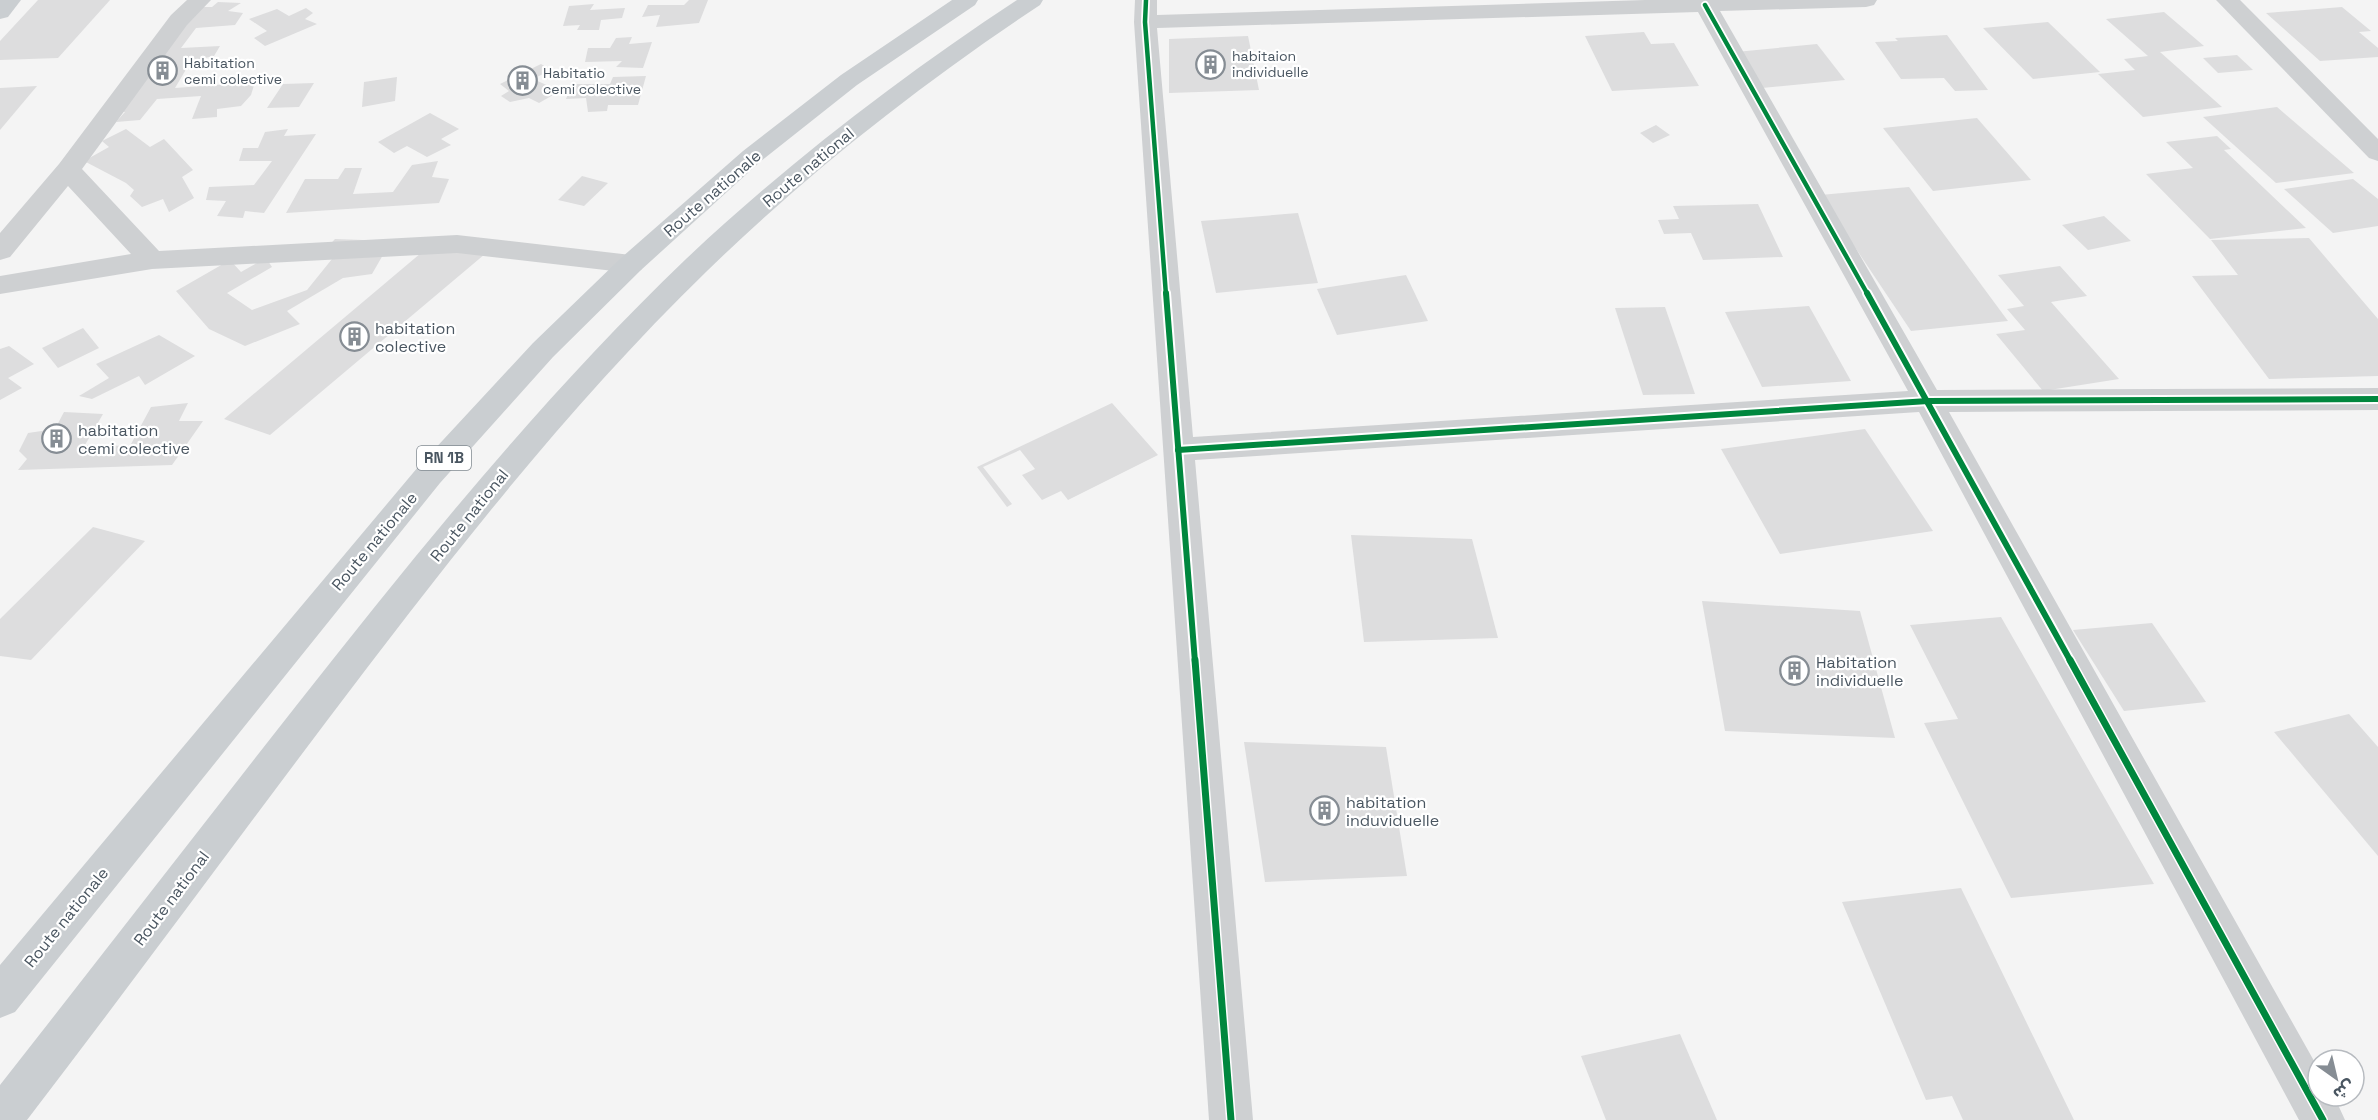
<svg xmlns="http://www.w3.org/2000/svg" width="2378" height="1120" font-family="'Space Grotesk','Noto Sans Arabic',sans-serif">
  <rect width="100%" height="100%" fill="#f4f4f4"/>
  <g fill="#ddddde">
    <path d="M38,0H110L58,58L0,60V41Z"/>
    <path d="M689,0H708L699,23L656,27L660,15L642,17L648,5H684Z"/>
    <path d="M218,2L241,3L228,11L243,13L235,25L196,28L181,48L220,46L214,56L191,61L175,88L255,82L251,95L241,106L217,109V117L192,119L201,96L157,99L140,120L116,122L125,112H106L191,7H212Z"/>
    <path d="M594,4L590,10L625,8L622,18L601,20L599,30H577L580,25L563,26L569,6Z"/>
    <path d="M2342,7L2371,31L2359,32L2378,48V57L2320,61L2266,13Z"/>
    <path d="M306,8L313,13L305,19L317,24L265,46L254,38L267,31L249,19L277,9L289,16Z"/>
    <path d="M2164,12L2204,46L2160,52L2222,107L2143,117L2098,74L2135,70L2124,59L2148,56L2106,19Z"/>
    <path d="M2048,22L2100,72L2033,79L1983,28Z"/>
    <path d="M1644,32L1651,44L1674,43L1699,86L1612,91L1585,36Z"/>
    <path d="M1947,35L1988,90L1955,91L1944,78L1901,79L1875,42L1898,41L1895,38Z"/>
    <path d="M1248,36L1259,90L1169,93V39Z"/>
    <path d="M632,37L629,44L652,42L643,68L616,67L622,61L585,62L588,48H610L616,38Z"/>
    <path d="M1817,44L1845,80L1762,88L1736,52Z"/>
    <path d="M2237,55L2253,70L2218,73L2203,58Z"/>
    <path d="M541,64L551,70L533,79L560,91L539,103L529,98L510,102L501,96L509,91L500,84Z"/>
    <path d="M646,76L638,105H608L607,111L588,112L586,98L566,99L572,84H610L613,77Z"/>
    <path d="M397,77L395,101L362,107L364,82Z"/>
    <path d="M314,83L299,107L267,108L283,84Z"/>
    <path d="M37,86L0,130V88Z"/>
    <path d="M2277,107L2354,173L2276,183L2203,117Z"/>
    <path d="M430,113L459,129L441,139L451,145L427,157L407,146L394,153L378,142Z"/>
    <path d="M1977,118L2031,180L1933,191L1883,128Z"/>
    <path d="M1656,125L1670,135L1653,143L1640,133Z"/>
    <path d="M126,129L150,147L164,139L193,170L182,177L194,198L169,212L163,199L142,207L130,196L134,190L126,183L84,161L109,147L102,141Z"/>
    <path d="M288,129L284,136L316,134L264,213L245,211L243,218L217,216L226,201L206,200L209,187L254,185L272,161H239L243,148H258L265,132Z"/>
    <path d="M2217,136L2231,149L2224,150L2306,228L2210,239L2146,174L2193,168L2166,142Z"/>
    <path d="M438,161L432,177L449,179L439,203L286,213L305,179H338L345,168H362L353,194L393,192L412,165Z"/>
    <path d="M582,176L608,183L584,206L558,200Z"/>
    <path d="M2353,179L2378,199V226L2333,233L2284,189Z"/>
    <path d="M1909,187L2008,321L1911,331L1820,195Z"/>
    <path d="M1758,204L1783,257L1703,260L1691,233L1664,234L1658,220L1679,219L1673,206Z"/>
    <path d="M1298,213L1318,283L1216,293L1201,221Z"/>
    <path d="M2104,216L2131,241L2088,250L2062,225Z"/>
    <path d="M440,237L485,254L270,435L224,419Z"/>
    <path d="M2309,238L2378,319V376L2269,379L2192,276L2238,275L2211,240Z"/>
    <path d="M335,239L391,241L372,274L343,278L287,311L300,324L245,346L209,329L176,291L230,260L241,272L266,258L272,267L227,293L252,310L307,290L332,259H316Z"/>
    <path d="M2060,266L2087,296L2051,302L2119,379L2043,391L1996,334L2025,330L2007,309L2024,306L1998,275Z"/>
    <path d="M1406,275L1428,321L1337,335L1317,289Z"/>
    <path d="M1809,306L1851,381L1762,387L1725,312Z"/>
    <path d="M1665,307L1695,394L1643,395L1615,308Z"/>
    <path d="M83,328L99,348L58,368L42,348Z"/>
    <path d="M159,335L195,356L145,385L139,376L92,399L79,396L109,378L96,364Z"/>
    <path d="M9,346L34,364L8,378L22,388L0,400V349Z"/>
    <path d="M188,403L179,421H203L172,465L18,470L27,459L19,451L28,433L55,429L64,412L103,414L85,445L130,446L151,407Z"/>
    <path d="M1112,403L1158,455L1068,500L1061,491L1042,500L1022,475L1035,469L1020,450L983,467L1012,504L1007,507L977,467Z"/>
    <path d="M1865,429L1933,531L1780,554L1721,449Z"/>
    <path d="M93,527L145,541L31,660L0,656V619Z"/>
    <path d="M1351,535L1472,539L1498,638L1364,642Z"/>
    <path d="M1702,601L1860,611L1895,738L1725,731Z"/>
    <path d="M2001,617L2154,884L2011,898L1924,723L1958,719L1910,625Z"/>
    <path d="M2152,623L2206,702L2124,711L2073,630Z"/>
    <path d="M2349,714L2378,747V856L2274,732Z"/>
    <path d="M1244,742L1386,747L1407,876L1265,882Z"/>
    <path d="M1961,888L2074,1120H1963L1952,1096L1926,1100L1842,902Z"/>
    <path d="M1680,1034L1717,1120H1606L1581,1056Z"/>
  </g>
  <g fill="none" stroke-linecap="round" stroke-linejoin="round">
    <g fill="#ced0d2" fill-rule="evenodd">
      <path d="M187,0H211L187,25L82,169L159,251L457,235L631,255L641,258L645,264L641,270L631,273L457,253L152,269L0,294V276L131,254L68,186L10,257L0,260V233L59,164L171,15Z"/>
      <path d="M1135,0H1157V15L1645,0H1877L1874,5L1866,7L1720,11L1937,390L2378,388V410L1949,412L2318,1068V1096H2334L2345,1120H2299L1919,412L1195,460L1253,1120H1209L1134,22ZM1698,12L1908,391L1193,437L1157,28Z"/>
      <path d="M2216,0H2240L2378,139V161L2369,158Z"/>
    </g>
    <g fill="#caced1" fill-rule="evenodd">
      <path d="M0,0H21L8,17L0,19Z"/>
      <path d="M952,0H978L975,5L857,85L761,161L641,270L553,357L440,483L15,1012L0,1018V965L418,467L533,343L621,258L743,151L841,75Z"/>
      <path d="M1017,0H1043L1040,5C921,84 810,171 707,271C567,407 447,562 329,718C228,852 129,987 27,1120H0V1085C99,959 197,832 296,706C418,551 543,396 686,259C788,163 900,77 1017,0Z"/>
    </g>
    <defs>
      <g id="cycleway-far2">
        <path d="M1146,0L1145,22L1166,295"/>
        <path d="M1705,5L1868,295"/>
      </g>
      <g id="cycleway-far1">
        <path d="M1166,293L1195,662"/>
        <path d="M1867,293L2071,662"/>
        <path d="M1178,450L1928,401L2378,399"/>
      </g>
      <g id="cycleway">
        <path d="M1195,660L1231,1120"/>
        <path d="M2070,660L2323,1120"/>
      </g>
    </defs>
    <use href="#cycleway-far2" stroke="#fff" stroke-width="8"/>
    <use href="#cycleway-far1" stroke="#fff" stroke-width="10"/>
    <use href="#cycleway" stroke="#fff" stroke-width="10"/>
    <use href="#cycleway-far2" stroke="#00873e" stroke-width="4.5"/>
    <use href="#cycleway-far1" stroke="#00873e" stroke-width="6"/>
    <use href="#cycleway" stroke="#00873e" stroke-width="7"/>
  </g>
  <defs>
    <symbol id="building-ring" viewBox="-11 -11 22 22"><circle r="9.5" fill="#fff" stroke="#868d94" stroke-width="1.5"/><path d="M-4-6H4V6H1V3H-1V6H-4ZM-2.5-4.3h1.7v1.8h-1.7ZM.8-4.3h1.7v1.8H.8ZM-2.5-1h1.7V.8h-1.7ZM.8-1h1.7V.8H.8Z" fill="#868d94"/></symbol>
  </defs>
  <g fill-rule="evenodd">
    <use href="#building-ring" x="1194" y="48" width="33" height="33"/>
    <use href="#building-ring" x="146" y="54" width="33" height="33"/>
    <use href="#building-ring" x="506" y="64" width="33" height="33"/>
    <use href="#building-ring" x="338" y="320" width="33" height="33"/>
    <use href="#building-ring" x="40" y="422" width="33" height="33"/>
    <use href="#building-ring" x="1778" y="654" width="33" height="33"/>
    <use href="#building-ring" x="1308" y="794" width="33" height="33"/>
  </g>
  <g text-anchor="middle" stroke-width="4.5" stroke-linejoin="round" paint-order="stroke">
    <g font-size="14" fill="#4a5661" stroke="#fff" text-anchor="start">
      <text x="1232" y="61">habitaion<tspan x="1232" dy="16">individuelle</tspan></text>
      <text x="184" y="68">Habitation<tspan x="184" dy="16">cemi colective</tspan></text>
      <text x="543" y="78">Habitatio<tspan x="543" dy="16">cemi colective</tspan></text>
    </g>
    <rect fill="#fff" stroke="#808990" stroke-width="1.5" x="417" y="446" width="54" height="24" rx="4.5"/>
    <g font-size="15" font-weight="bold" fill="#4a5661">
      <text x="444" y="463">RN 1B</text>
    </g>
    <g font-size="16" fill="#4a5661" stroke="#fff">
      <text transform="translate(808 167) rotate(-40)" y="6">Route national</text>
      <text transform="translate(712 193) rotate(-41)" y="6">Route nationale</text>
      <text transform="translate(469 515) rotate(-51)" y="6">Route national</text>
      <text transform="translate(374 541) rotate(-50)" y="6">Route nationale</text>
      <text transform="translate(171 898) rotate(-53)" y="6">Route national</text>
      <text transform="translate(66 917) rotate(-51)" y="6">Route nationale</text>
    </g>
    <g font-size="16" fill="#4a5661" stroke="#fff" text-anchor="start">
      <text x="375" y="334">habitation<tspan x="375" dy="18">colective</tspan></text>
      <text x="78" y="436">habitation<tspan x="78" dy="18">cemi colective</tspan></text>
      <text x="1816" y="668">Habitation<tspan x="1816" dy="18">individuelle</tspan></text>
      <text x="1346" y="808">habitation<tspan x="1346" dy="18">induviduelle</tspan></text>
    </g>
  </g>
  <g transform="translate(2336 1078) rotate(146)"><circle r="28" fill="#ffffff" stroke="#b7bbc0" stroke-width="1.5"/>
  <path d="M0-4.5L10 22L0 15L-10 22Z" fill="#868d94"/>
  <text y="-9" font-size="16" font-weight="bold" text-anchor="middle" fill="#4a5661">ش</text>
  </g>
</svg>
